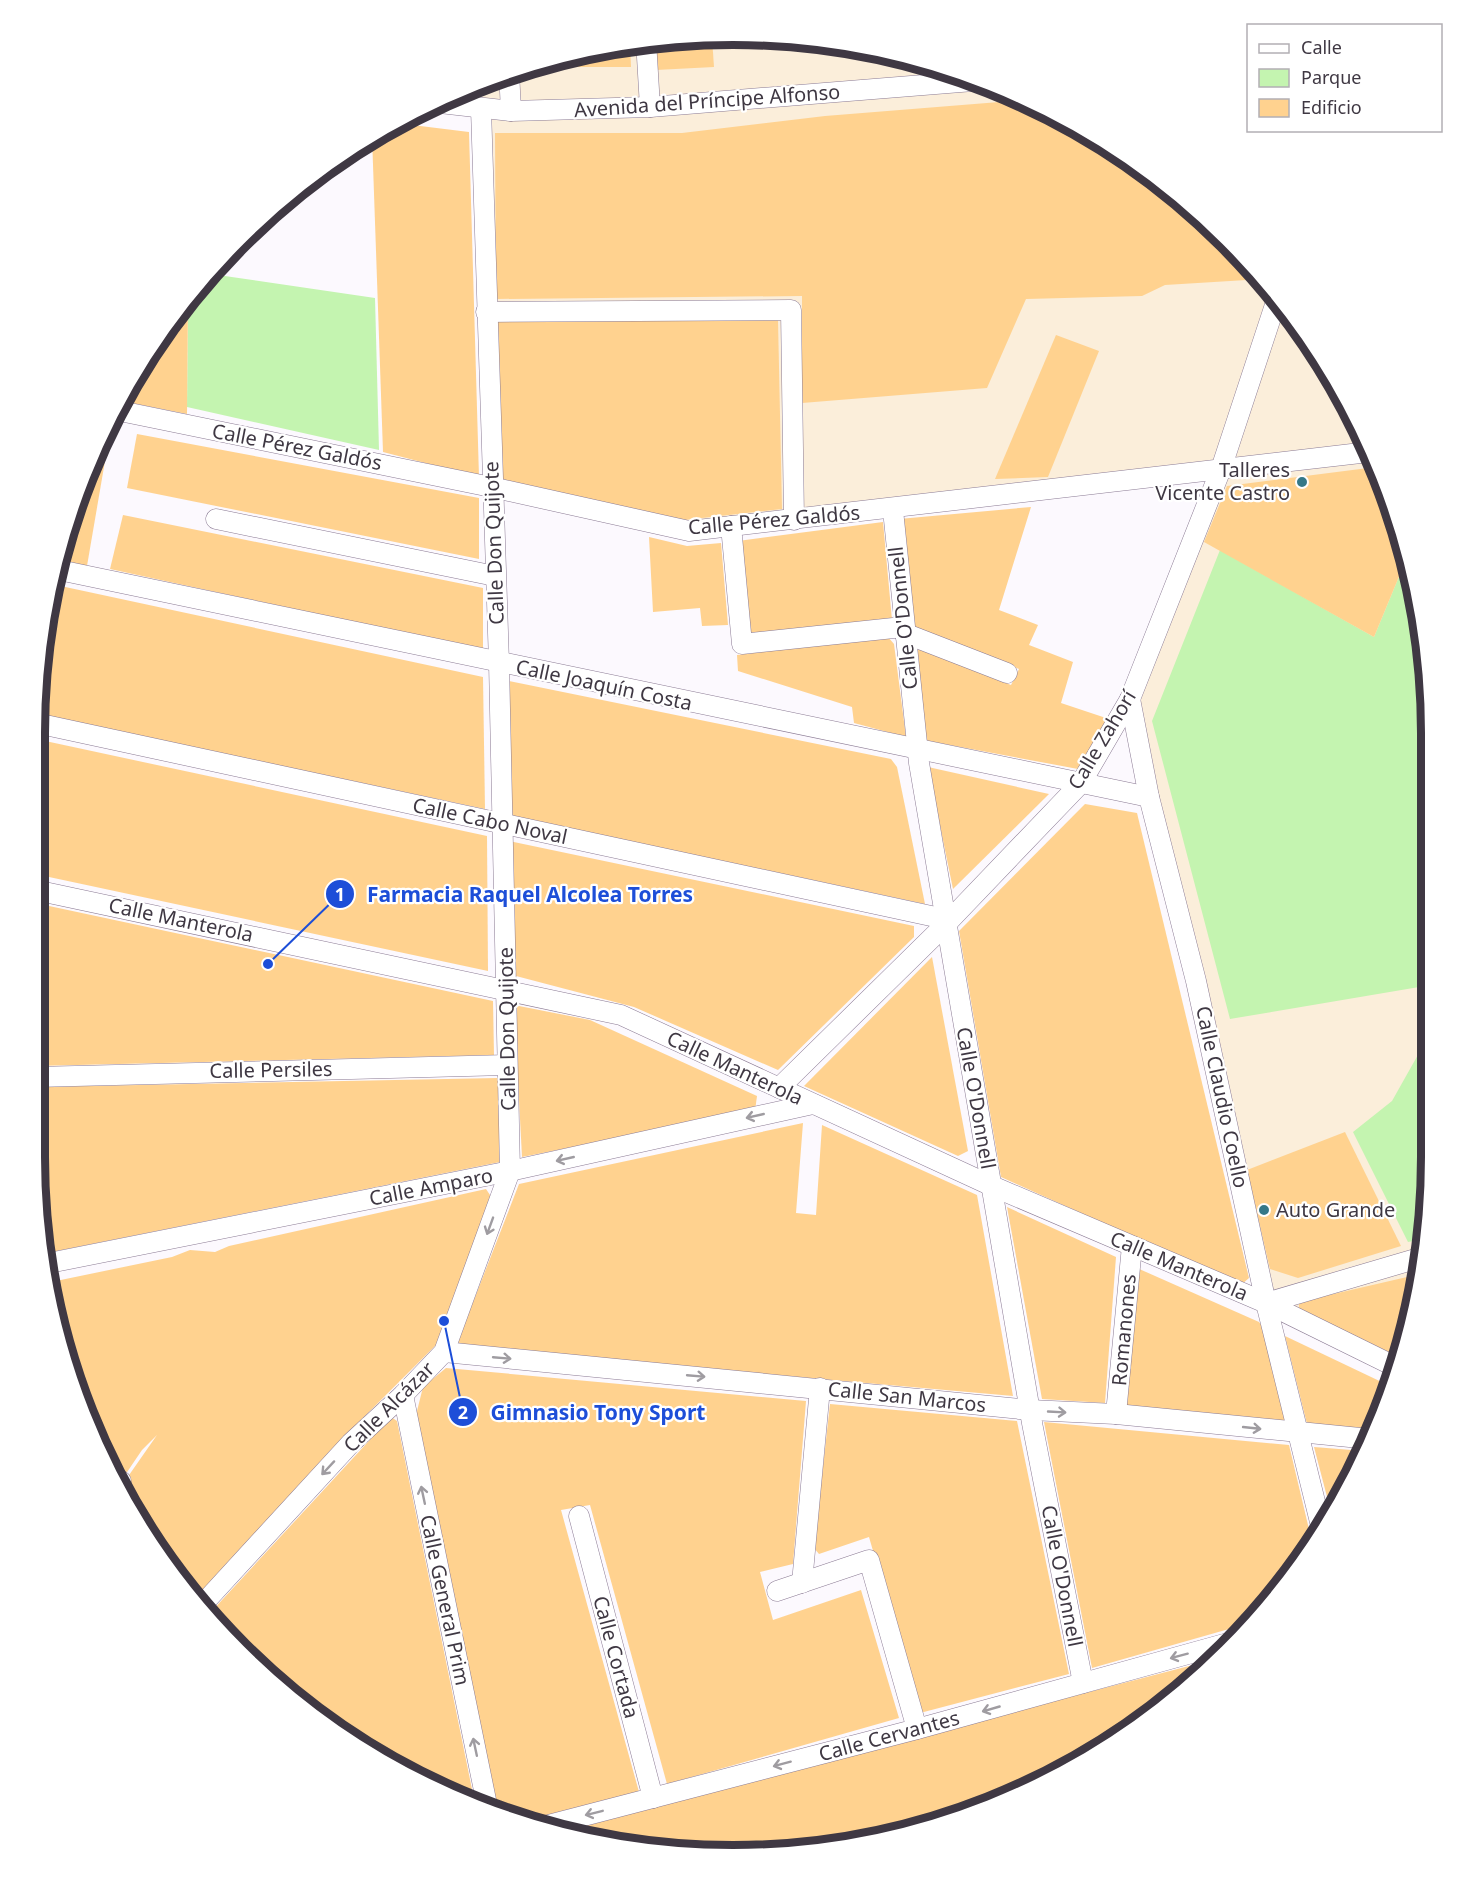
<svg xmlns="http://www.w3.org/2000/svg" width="1466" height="1890" font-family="'Noto Sans',sans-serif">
  <rect width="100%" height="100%" fill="#fcf9fe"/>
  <path fill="#fbeeda" d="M778,36L913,58L1042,106L1158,179L1258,272L1338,383L1395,509L1430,687L1431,1157L1418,1293L1396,1367L1266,1303L1130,699L1221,469L689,531L491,487L481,109L440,103L508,72L641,41Z"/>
  <g fill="#c4f4b0">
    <path d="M211,274L375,298L379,450L187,407L188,298Z"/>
    <path d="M1220,550L1374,637L1405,562L1430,687L1431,985L1230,1019L1152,721Z"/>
    <path d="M1419,1053L1431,1079V1157L1423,1239L1408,1242L1353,1132L1392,1101Z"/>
  </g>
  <g fill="#ffd28f">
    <path d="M712,38L714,67L656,70L654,40Z"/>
    <path d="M630,43L631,67H531V66Z"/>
    <path d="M1025,100L1042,106L1158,179L1263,279L1165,285L1142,296L1026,299L987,388L802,403V296L496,299L495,133H682L825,116Z"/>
    <path d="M396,123L469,132L479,477L383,452L372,136Z"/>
    <path d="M188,298L187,414L121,401L179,308Z"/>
    <path d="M778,320L782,509L684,520L497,482L496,322Z"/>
    <path d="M1056,335L1099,351L1048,477L995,479Z"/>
    <path d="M106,425L111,426L87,566L61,560L71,509Z"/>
    <path d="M137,434L479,498V559L127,488Z"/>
    <path d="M1376,467L1395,509L1405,562L1374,637L1204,542L1227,486Z"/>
    <path d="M1031,507L999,610L1038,625L1029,645L1073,662L1061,703L1109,719L1078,769L923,740L909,644L1011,685L1019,669L911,627L899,519Z"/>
    <path d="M123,515L483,588V650L110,569Z"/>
    <path d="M883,522L892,620L747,636L738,541Z"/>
    <path d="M649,537L687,546L721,543L728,625L702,626L700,608L653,612Z"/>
    <path d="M56,585L483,677L485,809L36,714V688Z"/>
    <path d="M888,637L894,644L906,737L854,723L852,707L738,671L737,655Z"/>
    <path d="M509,681L891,759L897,767L925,904L511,816Z"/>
    <path d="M36,739L487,836L488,971L35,874Z"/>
    <path d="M928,767L1049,794L953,889Z"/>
    <path d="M1085,804L1137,813L1249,1278L1241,1285L1001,1177L959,931Z"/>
    <path d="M509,841L914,926V937L778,1070L634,1007L516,976Z"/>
    <path d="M35,903L493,1001L494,1055L35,1066Z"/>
    <path d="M932,957L968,1151L958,1156L804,1086Z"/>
    <path d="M514,1005L590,1020L757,1096L755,1111L522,1157Z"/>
    <path d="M1431,1024V1056L1424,1040Z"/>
    <path d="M498,1078L500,1162L47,1253L34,1157L35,1087Z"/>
    <path d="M803,1123L796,1213L816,1215L822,1125L977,1195L1013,1396L460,1347L458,1341L519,1184Z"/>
    <path d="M1345,1132L1401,1246L1298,1278L1270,1269L1247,1170Z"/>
    <path d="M486,1189L492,1198L440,1341L329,1452L202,1602L128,1507L120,1488L157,1435L142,1450L119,1484L58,1338L51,1282L172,1257L190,1250L215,1252L229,1246Z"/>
    <path d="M1007,1207L1116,1257L1105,1403L1042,1399Z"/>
    <path d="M1137,1268L1259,1322L1266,1331L1286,1422L1126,1405Z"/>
    <path d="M1420,1274L1418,1293L1398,1358L1299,1311V1302Z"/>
    <path d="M1285,1336L1390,1386L1375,1430L1307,1424Z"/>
    <path d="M446,1368L806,1401L793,1564L760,1572L773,1620L861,1590L899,1718L667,1784L590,1505L561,1510L639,1792L530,1822L496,1808L416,1415L423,1387Z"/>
    <path d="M830,1404L1017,1421L1069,1674L920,1713L869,1537L819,1554L814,1548Z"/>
    <path d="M391,1417L397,1421L474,1799L384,1762L239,1651L210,1613Z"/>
    <path d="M1044,1422L1289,1445L1313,1546L1250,1623L1092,1668Z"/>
    <path d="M1314,1447L1364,1451L1331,1512Z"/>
    <path d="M1216,1659L1083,1762L914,1832L733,1855L552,1832Z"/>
  </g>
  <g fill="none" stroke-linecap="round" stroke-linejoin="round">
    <defs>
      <g id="minor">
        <path d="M646,40L650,107"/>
        <path d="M509,71L511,111"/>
        <path d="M440,103L511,111L650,107L973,81"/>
        <path d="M486,312L791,310L794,520"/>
        <path d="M115,410L491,487L689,531L1369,452"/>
        <path d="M893,510L919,763L1032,1423L1083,1683"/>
        <path d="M216,519L495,576"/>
        <path d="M731,526L742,644L903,627"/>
        <path d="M59,570L1149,797"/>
        <path d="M904,633L1007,673"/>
        <path d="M1130,699L1149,797L1196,981L1266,1303L1322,1530"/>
        <path d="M36,723L945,919"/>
        <path d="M35,890L621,1015L992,1186L1266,1303L1396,1367"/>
        <path d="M35,1077L507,1065"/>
        <path d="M779,1088L946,924L1081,783L1130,699L1221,469L1277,299"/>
        <path d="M49,1263L510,1171L813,1104"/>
        <path d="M1266,1303L1422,1257"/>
        <path d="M444,1352L1030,1410L1116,1414L1370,1439"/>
        <path d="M403,1395L487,1805"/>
        <path d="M1116,1414L1132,1246"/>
        <path d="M117,1479L121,1481"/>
        <path d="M579,1516L653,1798"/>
        <path d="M802,1583L820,1388"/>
        <path d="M777,1591L869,1560L917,1729"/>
        <path d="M203,1604L351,1443L403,1395L444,1352L510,1171L499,663L481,109"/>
        <path d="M541,1827L917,1729L1235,1641"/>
      </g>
    </defs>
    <use href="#minor" stroke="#8b7b94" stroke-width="21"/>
    <use href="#minor" stroke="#fff" stroke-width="20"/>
  </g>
  <defs><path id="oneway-shaft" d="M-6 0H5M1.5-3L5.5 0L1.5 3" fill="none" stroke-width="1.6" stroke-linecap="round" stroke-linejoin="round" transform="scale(1.5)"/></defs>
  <g stroke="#9f9ca1">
    <use href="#oneway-shaft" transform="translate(755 1116) rotate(167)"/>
    <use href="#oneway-shaft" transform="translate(565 1159) rotate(167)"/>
    <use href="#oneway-shaft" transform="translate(490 1226) rotate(110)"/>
    <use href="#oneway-shaft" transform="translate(502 1358) rotate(5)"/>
    <use href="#oneway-shaft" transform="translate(696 1376) rotate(5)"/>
    <use href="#oneway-shaft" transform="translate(1057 1412) rotate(3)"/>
    <use href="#oneway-shaft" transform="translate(1252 1428) rotate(6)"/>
    <use href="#oneway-shaft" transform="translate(328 1468) rotate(133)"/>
    <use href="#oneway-shaft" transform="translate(423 1495) rotate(-102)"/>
    <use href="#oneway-shaft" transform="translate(1179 1656) rotate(165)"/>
    <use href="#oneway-shaft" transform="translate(991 1709) rotate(164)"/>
    <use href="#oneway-shaft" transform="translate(475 1747) rotate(-102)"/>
    <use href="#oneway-shaft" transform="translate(782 1764) rotate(165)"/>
    <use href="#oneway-shaft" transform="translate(594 1813) rotate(166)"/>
  </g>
  <g fill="#357888" stroke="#fff" stroke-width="2">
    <circle cx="1302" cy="482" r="6"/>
    <circle cx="1264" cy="1210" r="6"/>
  </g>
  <g text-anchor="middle" stroke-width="4.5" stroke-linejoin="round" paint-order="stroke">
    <g font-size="20" fill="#3f3843" stroke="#fff">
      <text transform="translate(707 101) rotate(-4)" y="7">Avenida del Príncipe Alfonso</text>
      <text transform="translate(297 447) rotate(11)" y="7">Calle Pérez Galdós</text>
      <text transform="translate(774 520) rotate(-5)" y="7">Calle Pérez Galdós</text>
      <text transform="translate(494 543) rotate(-92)" y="7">Calle Don Quijote</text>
      <text transform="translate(903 618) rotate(-96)" y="7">Calle O'Donnell</text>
      <text transform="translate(604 685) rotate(12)" y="7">Calle Joaquín Costa</text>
      <text transform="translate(1102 740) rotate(-59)" y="7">Calle Zahorí</text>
      <text transform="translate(490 821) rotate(12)" y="7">Calle Cabo Noval</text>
      <text transform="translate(181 920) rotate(12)" y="7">Calle Manterola</text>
      <text transform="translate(507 1029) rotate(-91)" y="7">Calle Don Quijote</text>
      <text transform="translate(735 1068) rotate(25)" y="7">Calle Manterola</text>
      <text transform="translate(271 1070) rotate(-1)" y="7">Calle Persiles</text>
      <text transform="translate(1222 1097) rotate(78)" y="7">Calle Claudio Coello</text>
      <text transform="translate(976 1098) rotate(80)" y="7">Calle O'Donnell</text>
      <text transform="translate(431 1187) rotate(-11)" y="7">Calle Amparo</text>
      <text transform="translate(1179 1266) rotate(23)" y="7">Calle Manterola</text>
      <text transform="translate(1124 1330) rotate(-85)" y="7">Romanones</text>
      <text transform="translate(907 1397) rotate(6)" y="7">Calle San Marcos</text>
      <text transform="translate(389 1407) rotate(-45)" y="7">Calle Alcázar</text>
      <text transform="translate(1062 1576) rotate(79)" y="7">Calle O'Donnell</text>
      <text transform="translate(445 1600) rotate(78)" y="7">Calle General Prim</text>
      <text transform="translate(616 1657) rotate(75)" y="7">Calle Cortada</text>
      <text transform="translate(889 1736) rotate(-15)" y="7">Calle Cervantes</text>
    </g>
    <g font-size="20" fill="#3f3843" stroke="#fff" text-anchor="end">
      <text x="1290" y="477">Talleres<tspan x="1290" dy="23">Vicente Castro</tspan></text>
      <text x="1276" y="1217" text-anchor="start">Auto Grande</text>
    </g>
  </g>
  <path d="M0 0H1466V1890H0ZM733 45H733A688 688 0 0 1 1421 733V1157A688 688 0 0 1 733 1845H733A688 688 0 0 1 45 1157V733A688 688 0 0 1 733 45Z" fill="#fff" fill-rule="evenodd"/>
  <path fill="none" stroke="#3f3843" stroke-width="8" d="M733 45H733A688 688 0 0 1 1421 733V1157A688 688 0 0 1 733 1845H733A688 688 0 0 1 45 1157V733A688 688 0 0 1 733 45Z"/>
  <path fill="none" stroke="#1d4ed8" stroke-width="2" d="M268 964L340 894M444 1321L463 1412"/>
  <g fill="#1d4ed8" stroke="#fff" stroke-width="2">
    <circle cx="268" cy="964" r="6"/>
    <circle cx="444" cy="1321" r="6"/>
    <circle cx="340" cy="894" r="15"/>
    <circle cx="463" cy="1412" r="15"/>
  </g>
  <g font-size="18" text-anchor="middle" font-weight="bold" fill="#fff">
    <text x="340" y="901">1</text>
    <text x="463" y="1419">2</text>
  </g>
  <g font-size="21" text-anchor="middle" font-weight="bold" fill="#1d4ed8" stroke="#fff" stroke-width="4.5" stroke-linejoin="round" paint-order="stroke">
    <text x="530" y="902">Farmacia Raquel Alcolea Torres</text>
    <text x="598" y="1420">Gimnasio Tony Sport</text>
  </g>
  <rect x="1247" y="24" width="195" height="108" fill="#ffffff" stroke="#b2afb4" stroke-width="1.5"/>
  <rect x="1259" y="44" width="30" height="9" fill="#ffffff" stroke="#b2afb4" stroke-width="1.5"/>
  <text x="1301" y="54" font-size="18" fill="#3f3843">Calle</text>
  <rect x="1259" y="69" width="30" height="18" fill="#c4f4b0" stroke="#b2afb4" stroke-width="1.5"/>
  <text x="1301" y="84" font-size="18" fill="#3f3843">Parque</text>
  <rect x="1259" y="99" width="30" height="18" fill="#ffd28f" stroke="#b2afb4" stroke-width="1.5"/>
  <text x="1301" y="114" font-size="18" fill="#3f3843">Edificio</text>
</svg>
